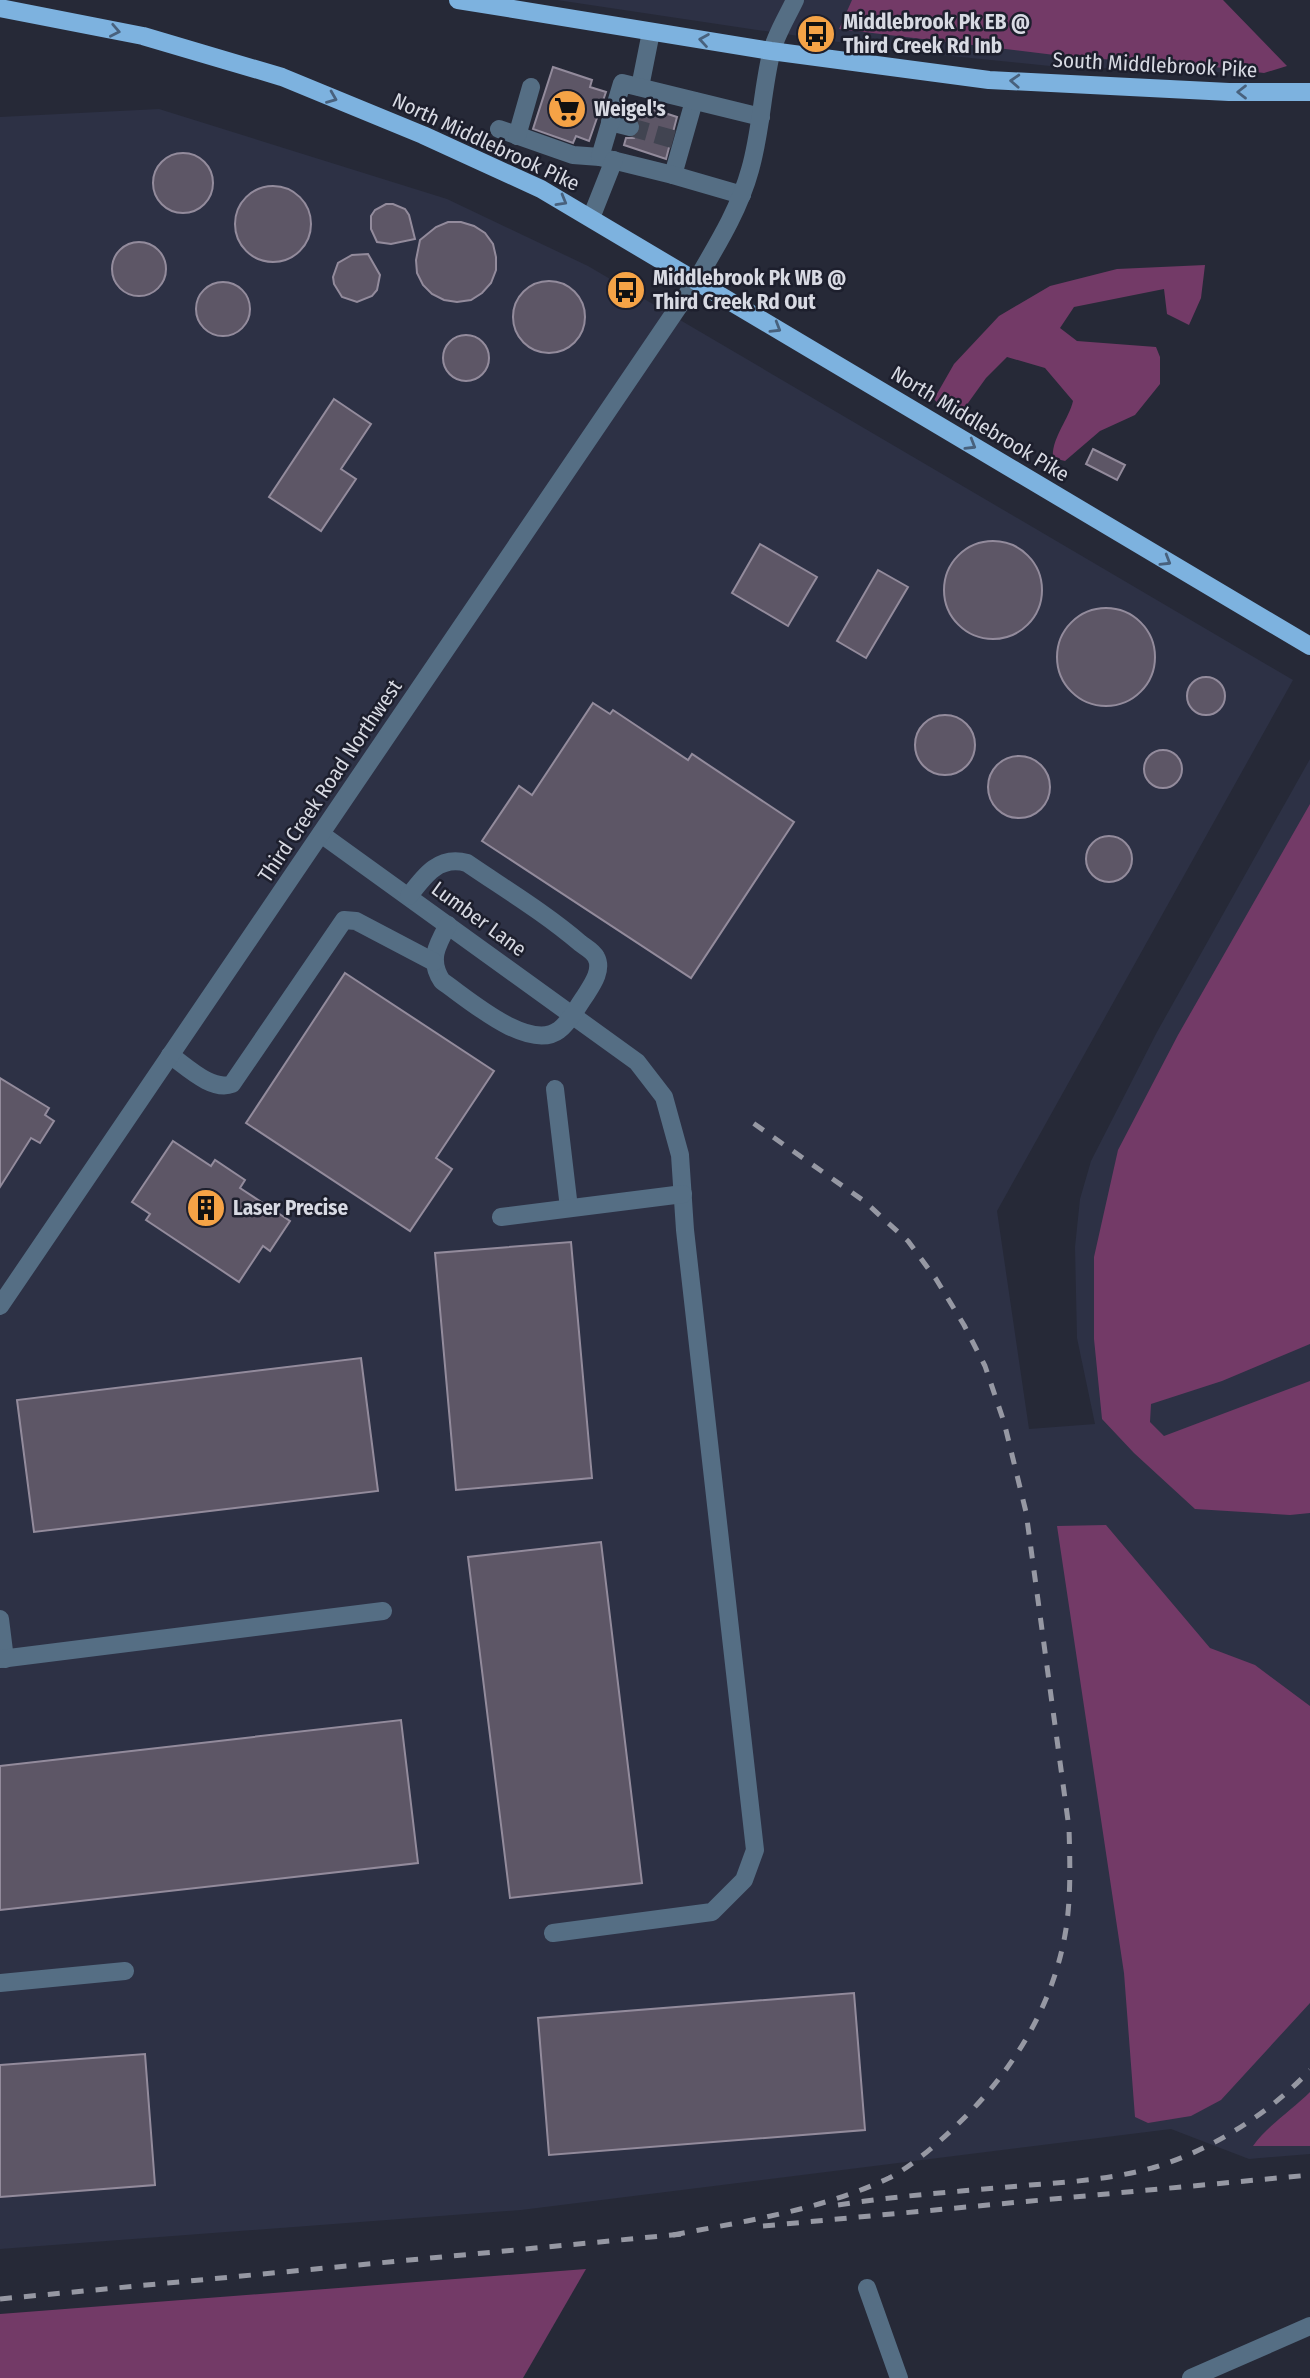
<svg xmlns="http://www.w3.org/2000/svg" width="1310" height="2378" font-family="'Fira Sans Condensed',sans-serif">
  <rect width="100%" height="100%" fill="#262937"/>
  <g fill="#2d3145">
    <path d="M557,0H1193L1257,55L1243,73L1050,66L892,50Z"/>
    <path d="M159,109L447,199L588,266L1293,680L997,1211L1029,1429L1095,1424L1077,1338L1075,1247L1080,1199L1091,1161L1157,1032L1310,759V2154L1249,2159L1171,2129L521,2210L0,2249V117Z"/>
  </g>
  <g fill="#733a67">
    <path d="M852,0H1223L1287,66L1264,73L1206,66L1071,57L839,29Z"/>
    <path d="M1205,265L1201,298L1189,325L1167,314L1164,289L1074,307L1060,328L1077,341L1156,347L1160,357V384L1135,415L1100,431L1065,461L1053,458C1051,439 1069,419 1073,401L1045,368L1007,357L986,378L963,410L945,412L934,399L954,364L999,316L1050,286L1117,269Z"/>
    <path d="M1310,804V1344L1222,1381L1151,1404L1150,1422L1164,1436L1310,1381V1513L1290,1515L1195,1509L1134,1453L1102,1419L1094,1339V1257L1118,1150L1178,1035Z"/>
    <path d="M1106,1525L1210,1648L1255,1665L1310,1706V2003L1221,2100L1191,2116L1148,2123L1135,2117L1124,1973L1057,1526Z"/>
    <path d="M1310,2092V2146H1253C1267,2126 1292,2110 1310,2092Z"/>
    <path d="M586,2269L523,2378H0V2314Z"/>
  </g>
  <g fill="#5d5666" stroke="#938b9c" stroke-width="2">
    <path d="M553,67L592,80L590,87L606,92L589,141L576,136L573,143L533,129Z"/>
    <path d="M637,104L677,117L666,159L624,145L626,138H634L641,130V123L633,116Z"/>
    <circle cx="183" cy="183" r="30"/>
    <circle cx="273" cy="224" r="38"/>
    <path d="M386,204H393L405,209L409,215L415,239L391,244L377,242L371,229V216L375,210Z"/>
    <path d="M448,222H461L474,226L485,233L493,244L496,257V270L491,283L482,293L471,300L457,302L444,300L432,294L423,285L417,273L416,260L420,240L436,227Z"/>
    <circle cx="139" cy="269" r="27"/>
    <path d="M368,254L380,275L377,290L372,296L357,302L342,297L334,284L333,277L338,263L352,255Z"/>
    <circle cx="549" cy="317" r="36"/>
    <circle cx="223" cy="309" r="27"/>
    <circle cx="466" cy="358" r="23"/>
    <path d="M334,399L371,424L341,469L356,479L321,531L269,497Z"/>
    <path d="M1093,449L1125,465L1117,480L1086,464Z"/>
    <circle cx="993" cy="590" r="49"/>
    <path d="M760,544L817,577L788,626L732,593Z"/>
    <path d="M878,570L908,587L866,658L837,641Z"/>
    <circle cx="1106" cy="657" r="49"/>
    <circle cx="1206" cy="696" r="19"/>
    <path d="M593,703L610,714L613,710L688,760L692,754L794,822L691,978L482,841L519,786L532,795Z"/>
    <circle cx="945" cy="745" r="30"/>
    <circle cx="1163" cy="769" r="19"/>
    <circle cx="1019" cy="787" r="31"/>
    <circle cx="1109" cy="859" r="23"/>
    <path d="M345,973L494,1071L436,1158L452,1169L410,1231L246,1123Z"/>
    <path d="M0,1078L49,1108L45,1115L54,1121L40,1143L31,1138L0,1187Z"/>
    <path d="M173,1141L211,1166L215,1160L245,1180L240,1188L290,1221L270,1251L263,1246L239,1282L146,1220L150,1214L132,1202Z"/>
    <path d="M571,1242L592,1478L456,1490L435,1253Z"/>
    <path d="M361,1358L378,1491L34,1532L17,1400Z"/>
    <path d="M601,1542L642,1883L510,1898L468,1557Z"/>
    <path d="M401,1720L418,1863L0,1910V1766Z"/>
    <path d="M854,1993L865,2130L549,2155L538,2018Z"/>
    <path d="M145,2054L155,2185L0,2197V2065Z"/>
  </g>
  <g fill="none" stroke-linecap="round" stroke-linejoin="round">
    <path stroke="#414451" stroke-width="18" stroke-dasharray="18 9" stroke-linecap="butt" d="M630,127L676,140"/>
    <g stroke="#556e84" stroke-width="18">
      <path d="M640,87L651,32"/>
      <path d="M610,122L630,127"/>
      <path d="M499,129L573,155L600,157"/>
      <path d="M517,136L531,87"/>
      <path d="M673,175L694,101"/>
      <path d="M742,195L673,175L600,157L622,83L761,117"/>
      <path d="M591,218L614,160"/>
      <path d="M321,834L637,1062L664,1097L680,1155L685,1230L755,1850L744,1880L712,1912L553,1933"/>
      <path d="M409,896C424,876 439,855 467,863C505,889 545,913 580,943C585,947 593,951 596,957C603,970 592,985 585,996C577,1007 570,1022 559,1030C529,1053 467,998 442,981C428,960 437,945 448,925"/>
      <path d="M170,1055C186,1066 212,1092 232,1084L344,920L356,921L434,962"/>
      <path d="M555,1089L569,1208"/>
      <path d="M501,1217L683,1194"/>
      <path d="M0,1306L696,281C717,245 739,210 750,170C761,132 762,92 771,54C775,36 787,17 795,0"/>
      <path d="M0,1619L5,1659"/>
      <path d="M0,1659L383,1611"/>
      <path d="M0,1983L125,1971"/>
      <path d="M867,2288L899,2378"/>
      <path d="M1191,2378L1310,2326"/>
    </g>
    <g stroke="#7db2df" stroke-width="18">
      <path d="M458,0L771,51L989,80L1229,92H1310"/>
      <path d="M0,8L143,36L282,77L423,135L541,189L1310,646"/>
    </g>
    <g stroke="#9698a3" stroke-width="5" stroke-dasharray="12 12" stroke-linecap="butt">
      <path d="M838,2205C901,2195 966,2191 1030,2185C1071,2182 1112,2179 1152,2168C1210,2151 1269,2114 1310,2070"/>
      <path d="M763,2226L1310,2175"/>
      <path d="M673,2235C746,2221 821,2210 889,2178C911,2167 942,2140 960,2122C1014,2070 1054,2004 1066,1929C1071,1896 1070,1862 1069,1828L1026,1512L1004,1422L985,1366L964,1325L936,1279L908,1241L864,1201L746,1118"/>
      <path d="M0,2299L683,2234"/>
    </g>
  </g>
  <defs><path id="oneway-chevron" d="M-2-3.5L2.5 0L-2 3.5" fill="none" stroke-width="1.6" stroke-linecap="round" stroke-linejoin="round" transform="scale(1.75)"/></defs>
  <g stroke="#48617d">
    <use href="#oneway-chevron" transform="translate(115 31) rotate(11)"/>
    <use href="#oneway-chevron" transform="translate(704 40) rotate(-171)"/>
    <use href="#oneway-chevron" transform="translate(1015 81) rotate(-177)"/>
    <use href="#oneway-chevron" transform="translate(1242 92) rotate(-180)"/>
    <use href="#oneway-chevron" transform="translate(332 98) rotate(22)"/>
    <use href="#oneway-chevron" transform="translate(562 201) rotate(30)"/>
    <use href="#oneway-chevron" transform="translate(776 328) rotate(31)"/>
    <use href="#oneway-chevron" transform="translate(971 445) rotate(31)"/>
    <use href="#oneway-chevron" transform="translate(1166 561) rotate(31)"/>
  </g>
  <defs>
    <symbol id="bus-disc" viewBox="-11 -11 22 22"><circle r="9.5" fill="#f5a346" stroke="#1d1f2d"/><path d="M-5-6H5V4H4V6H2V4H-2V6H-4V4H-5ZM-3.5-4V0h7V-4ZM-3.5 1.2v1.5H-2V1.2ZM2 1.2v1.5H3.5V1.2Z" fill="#111"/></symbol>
    <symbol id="supermarket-disc" viewBox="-11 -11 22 22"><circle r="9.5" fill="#f5a346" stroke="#1d1f2d"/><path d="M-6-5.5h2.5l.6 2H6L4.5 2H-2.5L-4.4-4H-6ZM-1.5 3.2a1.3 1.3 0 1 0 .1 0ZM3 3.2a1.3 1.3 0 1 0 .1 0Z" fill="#111"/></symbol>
    <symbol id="building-disc" viewBox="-11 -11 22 22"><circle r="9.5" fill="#f5a346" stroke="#1d1f2d"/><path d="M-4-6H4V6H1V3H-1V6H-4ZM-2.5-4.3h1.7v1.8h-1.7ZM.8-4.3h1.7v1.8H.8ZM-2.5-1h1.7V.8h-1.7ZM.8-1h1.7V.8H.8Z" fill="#111"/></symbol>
  </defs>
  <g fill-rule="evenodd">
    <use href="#bus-disc" x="794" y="12" width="44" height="44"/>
    <use href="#supermarket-disc" x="545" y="87" width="44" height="44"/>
    <use href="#bus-disc" x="604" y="268" width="44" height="44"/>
    <use href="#building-disc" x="184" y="1186" width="44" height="44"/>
  </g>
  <g text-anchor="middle" stroke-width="5" stroke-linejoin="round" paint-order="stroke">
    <g font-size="21" font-weight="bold" fill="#d8dae3" stroke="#1d1f2d" text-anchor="start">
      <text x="843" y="29">Middlebrook Pk EB @<tspan x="843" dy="24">Third Creek Rd Inb</tspan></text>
      <text x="594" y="116">Weigel's</text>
      <text x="653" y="285">Middlebrook Pk WB @<tspan x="653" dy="24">Third Creek Rd Out</tspan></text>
      <text x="233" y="1215">Laser Precise</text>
    </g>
    <g font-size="21" fill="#d8dae3" stroke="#1d1f2d">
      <text transform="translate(1155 65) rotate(3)" y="7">South Middlebrook Pike</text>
      <text transform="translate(486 142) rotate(25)" y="7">North Middlebrook Pike</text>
      <text transform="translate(980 424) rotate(31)" y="7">North Middlebrook Pike</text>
      <text transform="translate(330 781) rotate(-56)" y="7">Third Creek Road Northwest</text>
      <text transform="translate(479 919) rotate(36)" y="7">Lumber Lane</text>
    </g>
  </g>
</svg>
